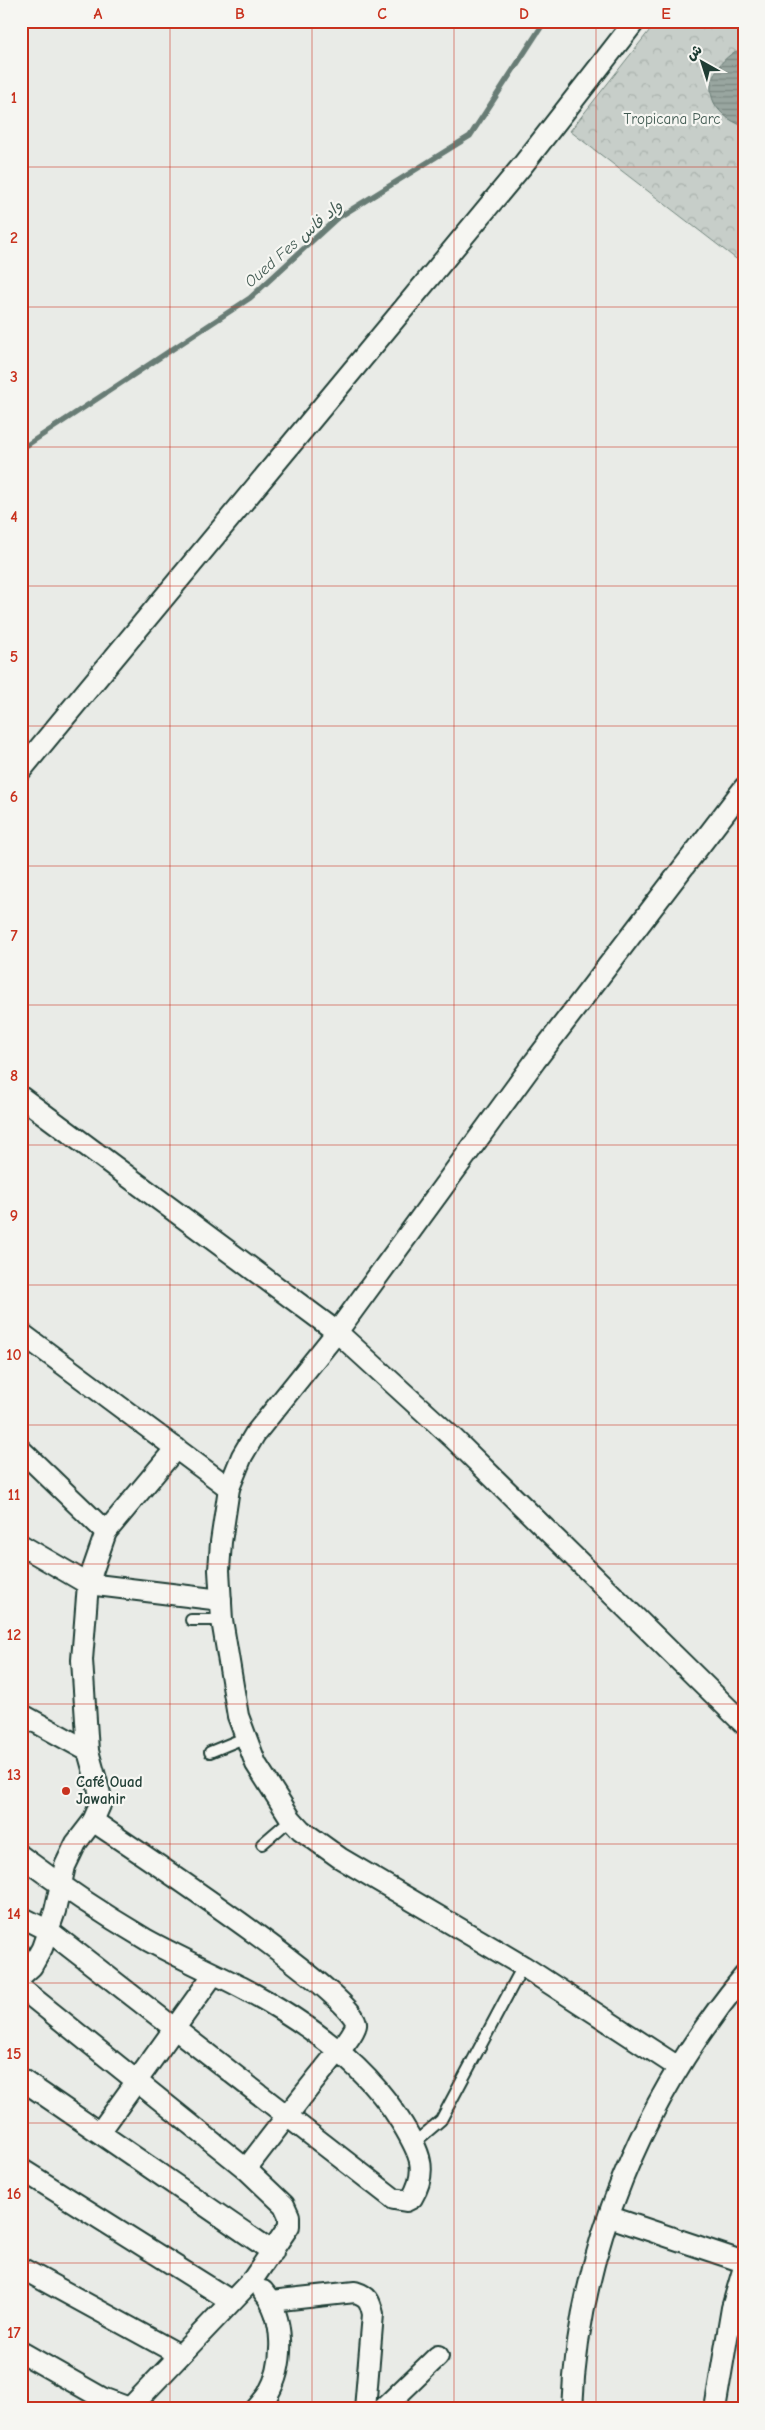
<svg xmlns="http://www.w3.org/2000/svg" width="765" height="2430" font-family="'Comic Neue','Playpen Sans Arabic',sans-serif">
  <defs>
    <pattern id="forest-crowns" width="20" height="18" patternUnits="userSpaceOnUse" patternTransform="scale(1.25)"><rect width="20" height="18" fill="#c7cec9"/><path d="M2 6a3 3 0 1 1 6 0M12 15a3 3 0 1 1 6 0" fill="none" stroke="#aab2ad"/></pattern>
    <pattern id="water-rules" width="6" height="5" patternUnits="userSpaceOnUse" patternTransform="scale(1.25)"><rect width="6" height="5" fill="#99a6a0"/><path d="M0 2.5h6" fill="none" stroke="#7c8883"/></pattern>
  </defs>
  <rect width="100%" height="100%" fill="#e9ebe7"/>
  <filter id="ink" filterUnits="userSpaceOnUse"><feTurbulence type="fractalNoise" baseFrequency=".02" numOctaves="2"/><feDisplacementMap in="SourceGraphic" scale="10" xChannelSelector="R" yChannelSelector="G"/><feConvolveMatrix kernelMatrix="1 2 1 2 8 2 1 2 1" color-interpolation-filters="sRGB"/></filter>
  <g filter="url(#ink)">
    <path fill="url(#forest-crowns)" stroke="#73867e" d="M657,21H744V265L570,131Z"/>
    <path fill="url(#water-rules)" stroke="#687c75" d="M736,51L744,53V127C737,123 729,120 724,115C700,95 712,65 736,51Z"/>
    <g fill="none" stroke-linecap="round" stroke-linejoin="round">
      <path stroke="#687c75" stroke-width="5.5" d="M21,449L250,298L336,219L470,136L545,21"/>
      <defs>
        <g id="lane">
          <path d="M191,1620H222"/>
          <path d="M210,1752L244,1738"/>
          <path d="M262,1844L291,1819"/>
          <path d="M414,2143L441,2120L523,1966"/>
        </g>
        <g id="street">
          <path d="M21,770L522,166L635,21"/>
          <path d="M21,1097L337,1332L454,1439L744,1724"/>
          <path d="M21,1333L229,1488"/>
          <path d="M21,1450L106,1532"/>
          <path d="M21,1545L88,1584L221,1600"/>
          <path d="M21,1714L88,1751"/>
          <path d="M93,1821C125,1843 363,2000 356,2025C353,2037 333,2057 325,2068C298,2101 272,2135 246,2169"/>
          <path d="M21,1856C62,1887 103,1914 147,1940C178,1957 210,1971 241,1987C302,2019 367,2065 403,2125C419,2152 429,2169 412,2198L406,2201L394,2199L49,1931L21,1917"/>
          <path d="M21,1976L32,1966L42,1948L55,1911L65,1866L76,1843L93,1821L100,1805V1794L88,1751L82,1660L88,1584L106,1532L176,1448"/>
          <path d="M21,1988L246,2169L284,2205L289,2216V2226L253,2279L129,2409"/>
          <path d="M678,2067L523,1966L340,1858L301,1830L291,1819L256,1764L238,1716L222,1620L219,1570L221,1542L229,1488L242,1456L255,1434L337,1332L535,1061L744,788"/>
          <path d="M21,2079L273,2252"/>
          <path d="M100,2132L213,1975"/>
          <path d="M21,2169L231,2301"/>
          <path d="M610,2217L744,2262"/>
          <path d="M21,2268L180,2355"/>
          <path d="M271,2301L355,2292C368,2296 370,2301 373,2314L365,2409"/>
          <path d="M21,2352L102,2398L132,2409"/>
          <path d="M256,2409C260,2404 265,2399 268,2394C285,2365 285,2317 263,2291"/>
          <path d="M383,2409L438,2356"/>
          <path d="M572,2409C578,2250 644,2097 744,1976"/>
          <path d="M715,2409L732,2308L744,2267"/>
        </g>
      </defs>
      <use href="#lane" stroke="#1f3d34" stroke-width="14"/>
      <use href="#street" stroke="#1f3d34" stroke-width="24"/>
      <use href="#lane" stroke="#f6f6f2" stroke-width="10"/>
      <use href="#street" stroke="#f6f6f2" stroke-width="20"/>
    </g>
  </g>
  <path fill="none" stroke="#c8321e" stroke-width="1" stroke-opacity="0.55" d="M170,21V2409M312,21V2409M454,21V2409M596,21V2409M21,167H744M21,307H744M21,447H744M21,586H744M21,726H744M21,866H744M21,1005H744M21,1145H744M21,1285H744M21,1425H744M21,1564H744M21,1704H744M21,1844H744M21,1983H744M21,2123H744M21,2263H744"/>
  <circle fill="#c8321e" stroke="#f6f6f2" stroke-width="2" cx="66" cy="1791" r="5"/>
  <g text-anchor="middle" stroke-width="4.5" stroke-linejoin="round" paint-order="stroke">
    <g font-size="15" fill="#415a52" stroke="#f6f6f2">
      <text x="672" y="124">Tropicana Parc</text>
    </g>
    <g font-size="15" font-weight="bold" fill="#1f3d34" stroke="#f6f6f2" text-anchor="start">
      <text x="76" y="1787">Café Ouad<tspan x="76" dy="17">Jawahir</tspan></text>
    </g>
    <g font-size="16" font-style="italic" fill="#445c54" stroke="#f6f6f2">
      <text transform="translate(293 243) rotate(-41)" y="6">Oued Fes واد فاس</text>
    </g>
  </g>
  <rect width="765" height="2430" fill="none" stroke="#f6f6f2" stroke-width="55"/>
  <g transform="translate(702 62) rotate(321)" stroke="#f6f6f2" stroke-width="4" paint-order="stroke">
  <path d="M0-4L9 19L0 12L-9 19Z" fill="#1f3d34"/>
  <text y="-8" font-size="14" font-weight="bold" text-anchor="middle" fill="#1f3d34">ش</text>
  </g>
  <rect x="28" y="28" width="710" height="2374" fill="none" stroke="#c8321e" stroke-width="2"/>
  <g font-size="16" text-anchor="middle" font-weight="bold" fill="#c8321e">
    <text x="98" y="19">A</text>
    <text x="240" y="19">B</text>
    <text x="382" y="19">C</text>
    <text x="524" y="19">D</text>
    <text x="666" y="19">E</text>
    <text x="14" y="103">1</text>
    <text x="14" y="243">2</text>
    <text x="14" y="382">3</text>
    <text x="14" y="522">4</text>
    <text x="14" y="662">5</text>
    <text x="14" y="802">6</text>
    <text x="14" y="941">7</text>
    <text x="14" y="1081">8</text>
    <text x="14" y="1221">9</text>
    <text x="14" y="1360">10</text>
    <text x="14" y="1500">11</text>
    <text x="14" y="1640">12</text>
    <text x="14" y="1780">13</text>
    <text x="14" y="1919">14</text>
    <text x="14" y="2059">15</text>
    <text x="14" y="2199">16</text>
    <text x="14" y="2338">17</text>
  </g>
</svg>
